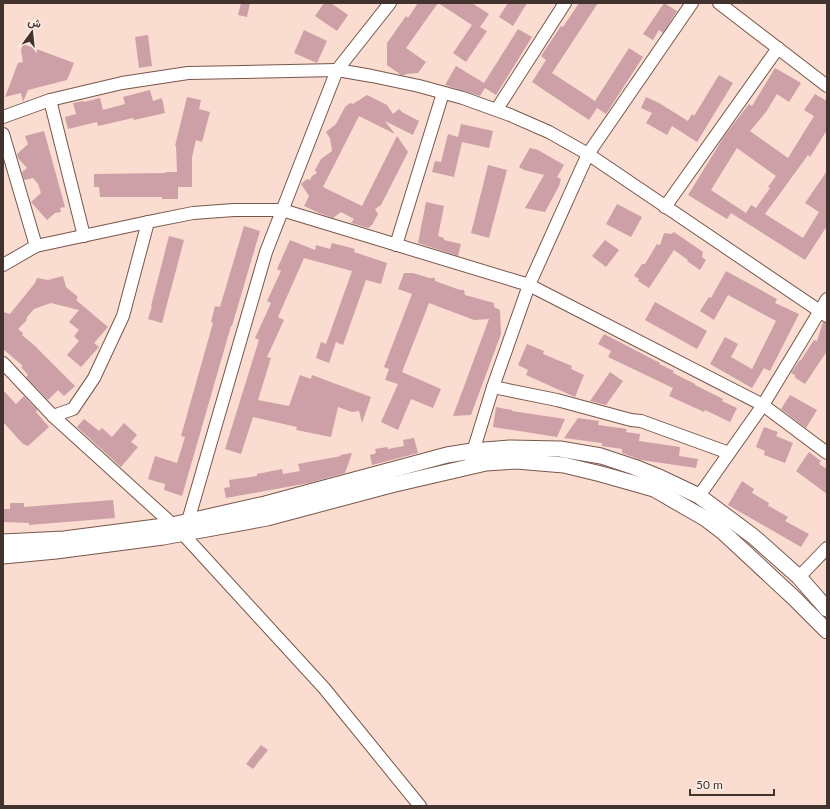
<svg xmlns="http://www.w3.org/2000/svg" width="830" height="809" font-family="Lato,Vazirmatn,sans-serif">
  <rect width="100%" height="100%" fill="#fbdcd0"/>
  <g fill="#cca0a6" fill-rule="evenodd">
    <path d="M241,3H250L247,17L238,15Z"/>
    <path d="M324,3H331L348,15L337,31L315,16Z"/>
    <path d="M418,3H438L406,48L426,62L418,73L406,74L405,75H401L387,65V43L406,16L408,18Z"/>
    <path d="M438,3H472L489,14L480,27L487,31L466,62L453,53L472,25Z"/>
    <path d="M508,3H527L513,26L499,17Z"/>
    <path d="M579,3H598L552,73L595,101L629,48L643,57L606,114L597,108L589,120L532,82L546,60L541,56L561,26L563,27Z"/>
    <path d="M664,3L677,11L663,33L659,30L653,40L643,34Z"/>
    <path d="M518,29L532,37L496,95L485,88L480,96L445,85L456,66L484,83Z"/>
    <path d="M304,30L327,41L317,63L294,53Z"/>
    <path d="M148,35L152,66L139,68L135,37Z"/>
    <path d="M23,44L74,63L67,80L28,90L23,102L21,93L5,97L18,63L23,62L21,50Z"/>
    <path d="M775,68L801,83L789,102L777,94L766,112L750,131L788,158L814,116L804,110L815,94L827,101V130L810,157L808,155L765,214L803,238L819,212L805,203L827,171V226L805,260L731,213L727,219L688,195L725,135L749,104L752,106ZM737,148L776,176L768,187L770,188L756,208L751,205L746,213L711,190Z"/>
    <path d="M719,75L733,83L697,142L672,126L667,135L646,123L652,113L641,108L646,97L659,103L688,121L692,114L694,116Z"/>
    <path d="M150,90L153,101L162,98L165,113L134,120L133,118L98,126L97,122L68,129L65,117L76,114L73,103L83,101L84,102L100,98L103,110L125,104L123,97Z"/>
    <path d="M367,95L387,105L393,114L399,109L402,112L419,121L413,135L385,121L395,134L359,116L323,187L362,206L397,136L408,152L381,205L375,209L378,214L372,225L368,228L351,223L354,219L341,212L333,218L319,213L304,206L309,196L301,184L307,179L310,180L312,176L317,173L315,170L321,159L332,151L330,138L326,132L336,124L345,107L350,103L353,104Z"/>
    <path d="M187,97L201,100L199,109L210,112L202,142L196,140L192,157V187H178V199H162V197H100L99,187H94V174L166,173V172H177L176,146H175Z"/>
    <path d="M461,124L493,131L489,148L462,142L454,177L432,172L435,161L441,162L448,134L458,137Z"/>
    <path d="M44,131L65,207L60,208L61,212L55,213L47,220L31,202L41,193L38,184L33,178L24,180L22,172L27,168L18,158L17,154L28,144L25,136Z"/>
    <path d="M530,148L538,150L564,165L557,177L561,179L559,186L545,212L525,208L544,175L524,170L519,167Z"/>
    <path d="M488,165L507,170L489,238L471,233Z"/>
    <path d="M426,202L444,206L438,236L444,238V240L461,244L458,256L418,243Z"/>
    <path d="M617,204L642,217L631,237L606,224Z"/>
    <path d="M244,226L260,231L232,326H231L182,496L164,490L165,484L148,479L155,456L177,463L185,437L181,436L213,323L211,322L215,306L220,307Z"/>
    <path d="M674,232L703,252L702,257L706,260L700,270L687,261L688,260L674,250L649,288L638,281L639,279L634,276L642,264H645L657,244L660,245L664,233L671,234Z"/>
    <path d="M169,236L184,240L162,323L148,319L152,306H151Z"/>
    <path d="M290,240L315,250L316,245L330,249L332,243L355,249L354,252L387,263L381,284L366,280L343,345L336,342L329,363L316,358L321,342L326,344L352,271L304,258L278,317L284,320L267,357L271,358L258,400L289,406L300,375L311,379L312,375L371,397L362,423L359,411L352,412L338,407L331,437L296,430L297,427L253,417L241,454L225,449L259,340L255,338L271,303L267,301L281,271L277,269Z"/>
    <path d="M605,240L619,250L606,267L592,256Z"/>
    <path d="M726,271L777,299L775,303L799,314L770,371L764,368L752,388L710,364L725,337L738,344L731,357L752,369L776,321L728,295L714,320L700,311L709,297L711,298Z"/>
    <path d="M404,273H413L429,278H435V281L460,290H464L465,295L494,303V307L500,310L501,334L471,415L453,416L489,319L474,320L429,303L402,372L441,389L433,408L411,399L398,430L381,422L398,384L385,380L389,369L384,367L412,294L398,289Z"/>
    <path d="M63,276L66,287L78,297L76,300L108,327L94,343L99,347L81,367L67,355L79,341L74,336L79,330L69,322L79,310L51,303L34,309L27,317L26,321L18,329L23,333L22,335L35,346L75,386L64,396L58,390L48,400L26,377L28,375L21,367L23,366L3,349V312L10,314L35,283L37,278L48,280Z"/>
    <path d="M655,302L707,331L697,349L645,320Z"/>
    <path d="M823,322L827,323V351L805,384L794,377L796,376L791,373L799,361L801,360L814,340L817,341Z"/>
    <path d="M604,334L660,363L659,364L674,371L673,373L695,384V385L723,399L722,401L737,408L730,422L705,410L704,412L669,396L673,388L608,357L611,351L598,344Z"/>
    <path d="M527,344L544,351L543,354L572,366L571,369L584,375L575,397L526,375L528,370L518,365Z"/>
    <path d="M610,372L623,381L606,405L590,401Z"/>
    <path d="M3,390L16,404L24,396L37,410L36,412L49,427L28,446L23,444L3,422Z"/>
    <path d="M790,395L817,410L806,428L781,409Z"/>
    <path d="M496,407L512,410V411L565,419L557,437L493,427Z"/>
    <path d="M578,418L599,421L598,425L627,429L626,432L640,434L639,441L680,447L679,456L698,459L696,468L641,460L622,453V449L602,446V443L564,438Z"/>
    <path d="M84,419L99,431L102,428L112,437L124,423L137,435L131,442L138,447L121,467L77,427Z"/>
    <path d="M764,427L778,432L776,436L793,443L785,463L764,455L765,451L756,447Z"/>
    <path d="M414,438L418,453L372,465L370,455L376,453L375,449L387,447L388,449L404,446L403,440Z"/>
    <path d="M809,452L821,461L819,464L827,469V494L796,471Z"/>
    <path d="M352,453L345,473L309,483L226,498L224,488L230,487L229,480L257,476V474L282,469L283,474L300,471L298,464L341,456L340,455Z"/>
    <path d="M742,481L754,489L752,493L769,503L768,507L769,506L788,517L785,521L809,534L801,547L728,505Z"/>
    <path d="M113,500L115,518L29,525V523L3,522V509H10V503H24V507Z"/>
    <path d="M261,745L268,750L253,769L246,764Z"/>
  </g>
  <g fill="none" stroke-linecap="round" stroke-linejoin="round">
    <defs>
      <g id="minor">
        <path d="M719,3L827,86"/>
        <path d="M50,100L84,236"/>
        <path d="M497,109L565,3"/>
        <path d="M3,117L50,100L122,83L188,73L337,70L372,76L419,86L463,98L510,115L549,132L588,154L827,316"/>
        <path d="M3,134L36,246"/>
        <path d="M665,207L778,48"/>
        <path d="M396,245L443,93"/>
        <path d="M3,265L36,246L148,222L193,213L234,210H282L529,285L763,405L827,453"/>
        <path d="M3,363L53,416L182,533L324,688L420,806"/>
        <path d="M493,387L557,400L631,420L641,421L729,453"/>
        <path d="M53,416L73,409L94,378L123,316L148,222"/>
        <path d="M471,458L493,387L529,285L588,154L692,3"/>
        <path d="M699,496L763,405L827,299"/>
        <path d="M188,521L266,252L337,70L390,3"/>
        <path d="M799,577L827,548"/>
      </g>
      <g id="tertiary">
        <path d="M3,542L64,539L172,525L265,504L447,455L472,451L510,448L560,449L601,456L634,467L659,477L699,496L754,537L799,577L827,609"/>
        <path d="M3,556L56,551L163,537L267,518L391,485L486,463L516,461L564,465L601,474L654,489L706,519L723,532L794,598L827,631"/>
      </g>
    </defs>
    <use href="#minor" stroke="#78574b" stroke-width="14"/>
    <use href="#tertiary" stroke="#78574b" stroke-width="17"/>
    <use href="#minor" stroke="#fff" stroke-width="12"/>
    <use href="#tertiary" stroke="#fff" stroke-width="15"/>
  </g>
  <rect width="830" height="809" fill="none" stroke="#42332e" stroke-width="8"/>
  <g transform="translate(32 32) rotate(15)" stroke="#fdede7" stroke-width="3" paint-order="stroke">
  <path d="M0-3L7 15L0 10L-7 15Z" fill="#42332e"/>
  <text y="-6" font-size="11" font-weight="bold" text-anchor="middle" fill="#42332e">ش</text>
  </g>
  <path d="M690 789v6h84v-6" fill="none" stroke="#42332e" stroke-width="2"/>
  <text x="696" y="789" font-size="12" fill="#42332e" stroke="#fdede7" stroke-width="3" paint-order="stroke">50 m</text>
</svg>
